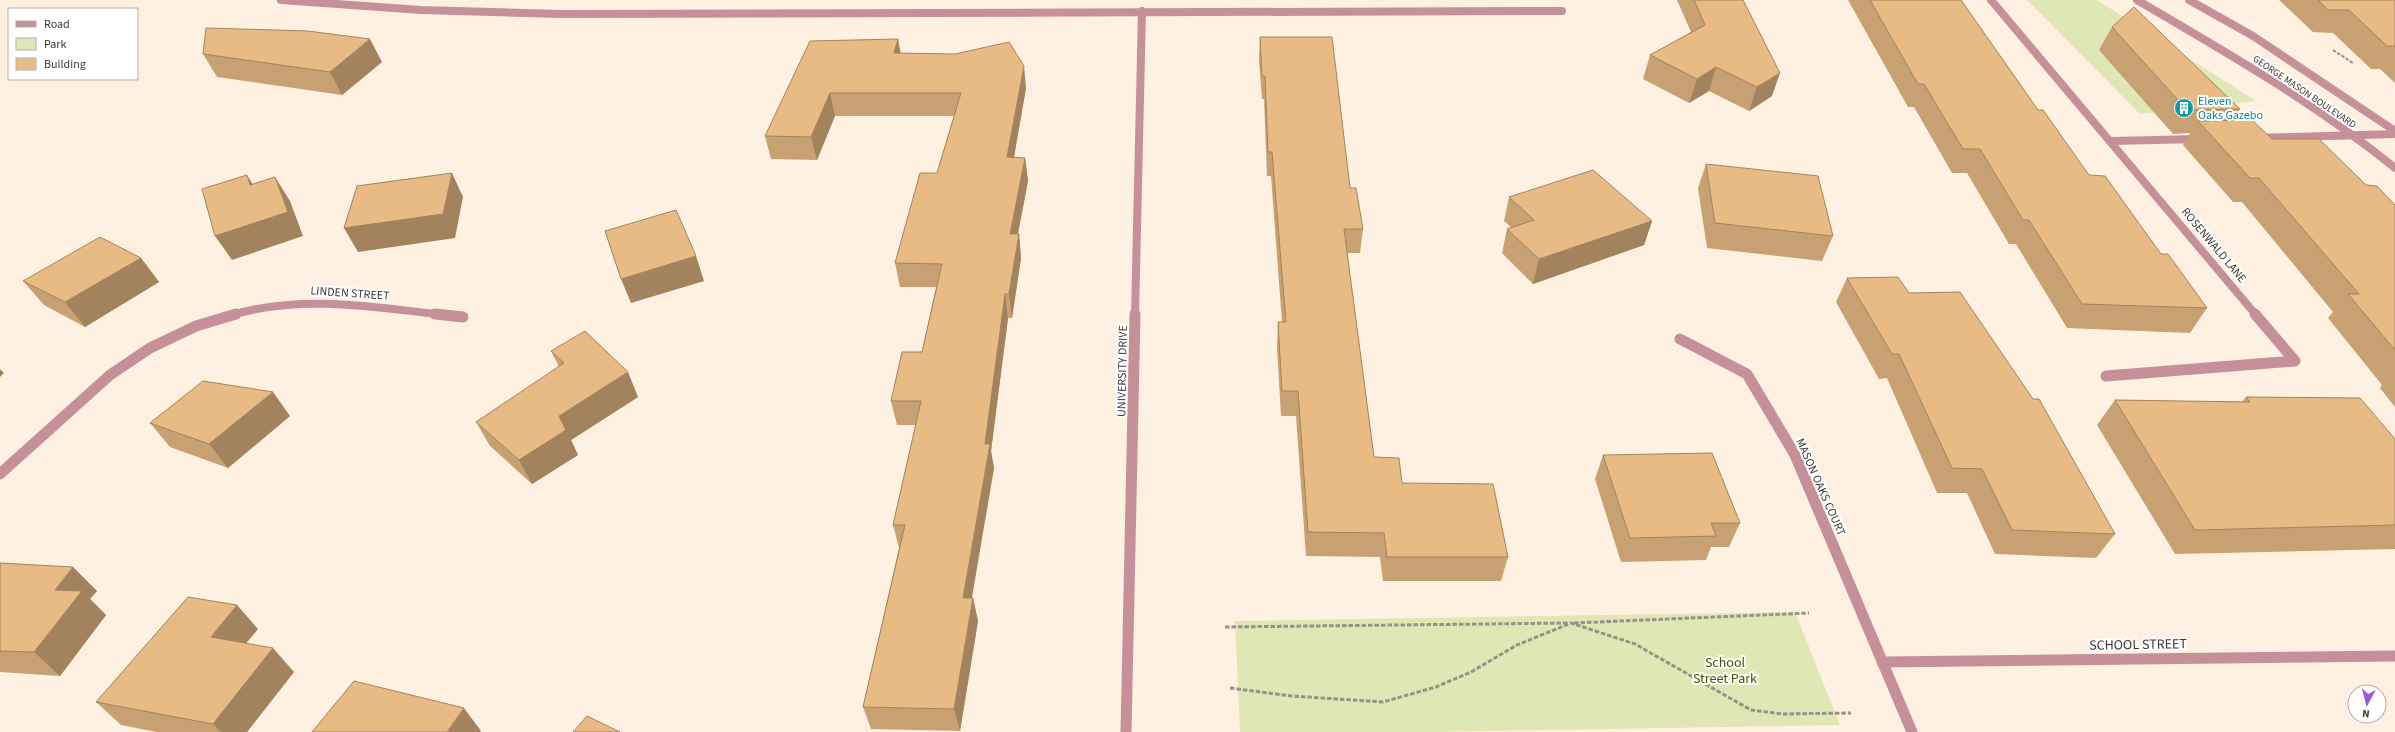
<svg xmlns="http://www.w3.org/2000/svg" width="2395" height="732" font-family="'Source Sans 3',sans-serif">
  <rect width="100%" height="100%" fill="#fef1e2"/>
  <g fill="#dfe7b4">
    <path d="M2027,0H2097L2256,101L2140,114Z"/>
    <path d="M1795,612L1840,725L1431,732H1240L1235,621Z"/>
  </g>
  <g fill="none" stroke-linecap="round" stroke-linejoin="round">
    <path stroke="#9a9187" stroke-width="2" stroke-dasharray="3.5 1.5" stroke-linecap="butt" d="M2333,50L2353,63"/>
    <g stroke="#9a9187" stroke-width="3" stroke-dasharray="4.5 2" stroke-linecap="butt">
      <path d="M1574,623L1809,613"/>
      <path d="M1225,627L1569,623"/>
      <path d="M1230,688L1292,696L1383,702L1436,687L1471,672L1517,645L1571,623L1635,644L1751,710L1783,714L1851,713"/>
    </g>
    <g stroke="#c69099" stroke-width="8">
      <path d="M281,0L421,10L561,14L1562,11"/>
      <path d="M1991,0L2256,315"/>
      <path d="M2137,0C2226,52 2315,103 2395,168"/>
      <path d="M2189,0L2253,36L2395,131"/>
      <path d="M2257,138L2395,134"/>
      <path d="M2111,141L2199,139"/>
      <path d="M232,315C302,294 374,307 444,315"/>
      <path d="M1135,315L1142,11"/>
    </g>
    <g stroke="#c69099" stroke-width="11">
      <path d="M435,314L463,317"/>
      <path d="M1680,339L1747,374L1795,455L1912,732"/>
      <path d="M2106,376L2295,361L2255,314"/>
      <path d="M0,474L110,375L150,348L196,326L236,314"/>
      <path d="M1882,662L2395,656"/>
      <path d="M1126,732L1135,314"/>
    </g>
  </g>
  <g fill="#c8a172">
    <path d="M1677,0H1743L1772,96L1749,111L1709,91L1689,103L1643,79L1650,55L1691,32Z"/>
    <path d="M1848,0H1961L2038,110L2089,175L2161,254L2207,308L2190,333L2067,328L2016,244H2009L1967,173H1952L1914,107H1908Z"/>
    <path d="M2279,0H2395V83L2380,69H2371L2333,33L2313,32Z"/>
    <path d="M2112,27L2240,109L2233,120L2272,139L2366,185L2395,205V407L2380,388L2382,385L2328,318L2333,312L2242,202H2233L2183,145L2190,133L2173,134L2099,50Z"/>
    <path d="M1260,37L1350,188L1363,229L1360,253H1347L1374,457L1402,483L1508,557L1501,581H1383L1380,557L1306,556L1296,416H1281L1277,347L1278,322H1282L1271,176H1267L1264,99H1262L1259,60Z"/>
    <path d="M898,39L900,53L1026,88L1014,157L1025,158L1028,181L1018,234H1019L1021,258L1012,318H1008L991,451L994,468L971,598H973L978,621L960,731L871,729L863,707L899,548L893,525L916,425H897L891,401L922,352L936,287H900L895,263L937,173L954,116H835L817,160L771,159L765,136Z"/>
    <path d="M203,54L382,62L342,95L217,77Z"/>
    <path d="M1706,164L1833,236L1822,261L1707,248L1698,188Z"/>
    <path d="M1509,197L1652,221L1644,245L1533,284L1502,253L1507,229L1511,227L1504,221Z"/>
    <path d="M141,258L159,282L85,327L44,305L23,281Z"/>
    <path d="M1847,278L1909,293L2115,534L2096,558L1995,554L1967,493H1937L1887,378L1879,379L1836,302Z"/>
    <path d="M551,351L638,397L571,440L578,455L532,484L490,446L476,422L559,367Z"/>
    <path d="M2246,397L2395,439V549L2175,554L2097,425L2115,400L2242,402Z"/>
    <path d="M290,416L228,468L170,447L150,423Z"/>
    <path d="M1603,455L1740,523L1729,547H1711L1706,560L1621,562L1595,479Z"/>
    <path d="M0,563L97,591L90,599L106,615L60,676L0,672Z"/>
    <path d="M258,629L246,643L294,672L247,732H157L121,725L96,702Z"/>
  </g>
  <g fill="#a2835d">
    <path d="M370,39L382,62L342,95L330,72Z"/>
    <path d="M898,39L902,61L894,53Z"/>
    <path d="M1024,66L1026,88L1010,180L1007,157Z"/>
    <path d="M1716,67L1709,91L1689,103L1697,79Z"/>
    <path d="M1780,73L1772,96L1749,111L1757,87Z"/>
    <path d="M830,93L835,116L817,160L811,137Z"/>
    <path d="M1025,158L1028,181L1013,258L1010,234Z"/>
    <path d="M452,173L463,197L455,238L358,252L344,228Z"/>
    <path d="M247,175L262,199L250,185Z"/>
    <path d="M275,177L290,201L303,236L232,260L215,236Z"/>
    <path d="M1652,221L1644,245L1533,284L1539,259Z"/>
    <path d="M1019,234L1021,258L1012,318L1009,294Z"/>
    <path d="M696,256L704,281L631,303L621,279Z"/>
    <path d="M141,258L159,282L85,327L65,302Z"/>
    <path d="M1005,294L1008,318L991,451L994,468L968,621L963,598Z"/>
    <path d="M0,369L4,373L0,377Z"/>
    <path d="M628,372L638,397L571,440L578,455L532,484L519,460L559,416Z"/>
    <path d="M273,392L290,416L228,468L209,444Z"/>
    <path d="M73,567L97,591L90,599L106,615L60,676L34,652L55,590Z"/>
    <path d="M973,598L978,621L960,731L954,709Z"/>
    <path d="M237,605L258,629L232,660L211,637Z"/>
    <path d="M273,648L294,672L247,732H221L213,724Z"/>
    <path d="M464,708L481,731L480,732H447Z"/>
  </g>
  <g fill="#e8bb85" stroke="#a2835d">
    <path d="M1694,0H1743L1780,73L1757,87L1716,67L1697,79L1650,55L1705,25Z"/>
    <path d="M1870,0H1961L2038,110H2043L2089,175L2105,176L2161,254H2168L2207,308L2082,304L2029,220H2023L1980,149H1963L1924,84H1918Z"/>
    <path d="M2318,0H2395V46H2387L2349,10H2328Z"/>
    <path d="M2134,7L2240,109L2187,110L2112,27Z"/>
    <path d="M206,28L308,31L370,39L330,72L203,54Z"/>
    <path d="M1260,37H1332L1350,188H1356L1363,229H1344L1374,457L1399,458L1402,483L1493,484L1508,557H1387L1384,533L1308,532L1298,391H1282L1278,322H1286L1272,152H1268L1265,76H1262Z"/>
    <path d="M898,39L894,53L955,54L1009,42L1024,66L1007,157L1025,158L1010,234H1019L1009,294H1005L985,444H990L963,598H973L954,709L863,707L905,525H893L921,401H891L902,352H922L942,264L895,263L920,173H937L961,93H830L811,137L765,136L810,41Z"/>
    <path d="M2252,120L2272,139H2319L2366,185L2377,186L2395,205V350L2348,294H2359L2259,178H2250L2198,121Z"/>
    <path d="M1706,164L1818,176L1833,236L1715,223Z"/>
    <path d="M1593,170L1652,221L1539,259L1507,229L1534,220L1509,197Z"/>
    <path d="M452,173L443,214L344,228L357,186Z"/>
    <path d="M247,175L250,185L275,177L288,212L215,236L202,189Z"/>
    <path d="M676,210L696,256L621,279L605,231Z"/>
    <path d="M100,237L141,258L65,302L23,281Z"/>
    <path d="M1898,277L1909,293L1960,292L2033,399H2039L2115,534L2012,530L1982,469L1952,468L1899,354H1892L1847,278Z"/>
    <path d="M585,331L628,372L559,416L566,430L519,460L476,422L564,363L551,351Z"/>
    <path d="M203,381L273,392L209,444L150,423Z"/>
    <path d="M2246,397L2360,398L2395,439V525L2195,530L2115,400L2250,402Z"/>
    <path d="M1712,453L1740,523H1711L1716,536L1630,538L1603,455Z"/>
    <path d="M0,563L73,567L55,590L82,591L34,652L0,651Z"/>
    <path d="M188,597L237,605L211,637L273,648L213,724L96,702Z"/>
    <path d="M354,681L464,708L447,732H312Z"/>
    <path d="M587,716L620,732H573Z"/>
  </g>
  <defs>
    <symbol id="building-disc" viewBox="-11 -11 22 22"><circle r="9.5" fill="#0f9aa8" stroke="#fff"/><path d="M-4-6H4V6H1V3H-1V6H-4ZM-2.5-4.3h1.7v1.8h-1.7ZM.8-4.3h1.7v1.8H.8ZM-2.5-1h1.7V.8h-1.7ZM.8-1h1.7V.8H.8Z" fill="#fff"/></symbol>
  </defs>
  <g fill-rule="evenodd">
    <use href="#building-disc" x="2173" y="97" width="22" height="22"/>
  </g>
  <g text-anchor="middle" stroke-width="4" stroke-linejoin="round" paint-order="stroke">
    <g font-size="10" fill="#3c3731" stroke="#fff">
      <text transform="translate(2305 91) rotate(34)" y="4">GEORGE MASON BOULEVARD</text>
    </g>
    <g font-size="12" fill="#0d838f" stroke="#fff" text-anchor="start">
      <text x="2198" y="105">Eleven<tspan x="2198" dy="14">Oaks Gazebo</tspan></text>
    </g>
    <g font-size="12" fill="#3c3731" stroke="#fff">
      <text transform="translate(2214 245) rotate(50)" y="4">ROSENWALD LANE</text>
      <text transform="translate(350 293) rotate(4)" y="4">LINDEN STREET</text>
      <text transform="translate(1122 371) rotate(-89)" y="4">UNIVERSITY DRIVE</text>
      <text transform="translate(1821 487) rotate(66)" y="4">MASON OAKS COURT</text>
    </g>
    <g font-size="14" fill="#3c3731" stroke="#fff">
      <text transform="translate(2138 644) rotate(-1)" y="5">SCHOOL STREET</text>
    </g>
    <g font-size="14" fill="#4b5201" stroke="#fff">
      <text x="1725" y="667">School<tspan x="1725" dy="16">Street Park</tspan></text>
    </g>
  </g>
  <rect x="8" y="8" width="130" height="72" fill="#ffffff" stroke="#b1afad"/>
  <rect x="16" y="21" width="20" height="6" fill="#c69099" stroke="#b1afad"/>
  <text x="44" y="28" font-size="12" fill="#3c3731">Road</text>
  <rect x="16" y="38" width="20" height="12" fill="#dfe7b4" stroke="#b1afad"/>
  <text x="44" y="48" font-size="12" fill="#3c3731">Park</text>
  <rect x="16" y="58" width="20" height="12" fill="#e8bb85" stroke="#b1afad"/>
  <text x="44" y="68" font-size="12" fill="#3c3731">Building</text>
  <g transform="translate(2367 704) rotate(187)"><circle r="19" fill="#ffffff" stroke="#b1afad"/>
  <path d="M0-3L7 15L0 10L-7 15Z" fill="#9c5ad0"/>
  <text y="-6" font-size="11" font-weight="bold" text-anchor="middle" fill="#3c3731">N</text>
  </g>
</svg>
